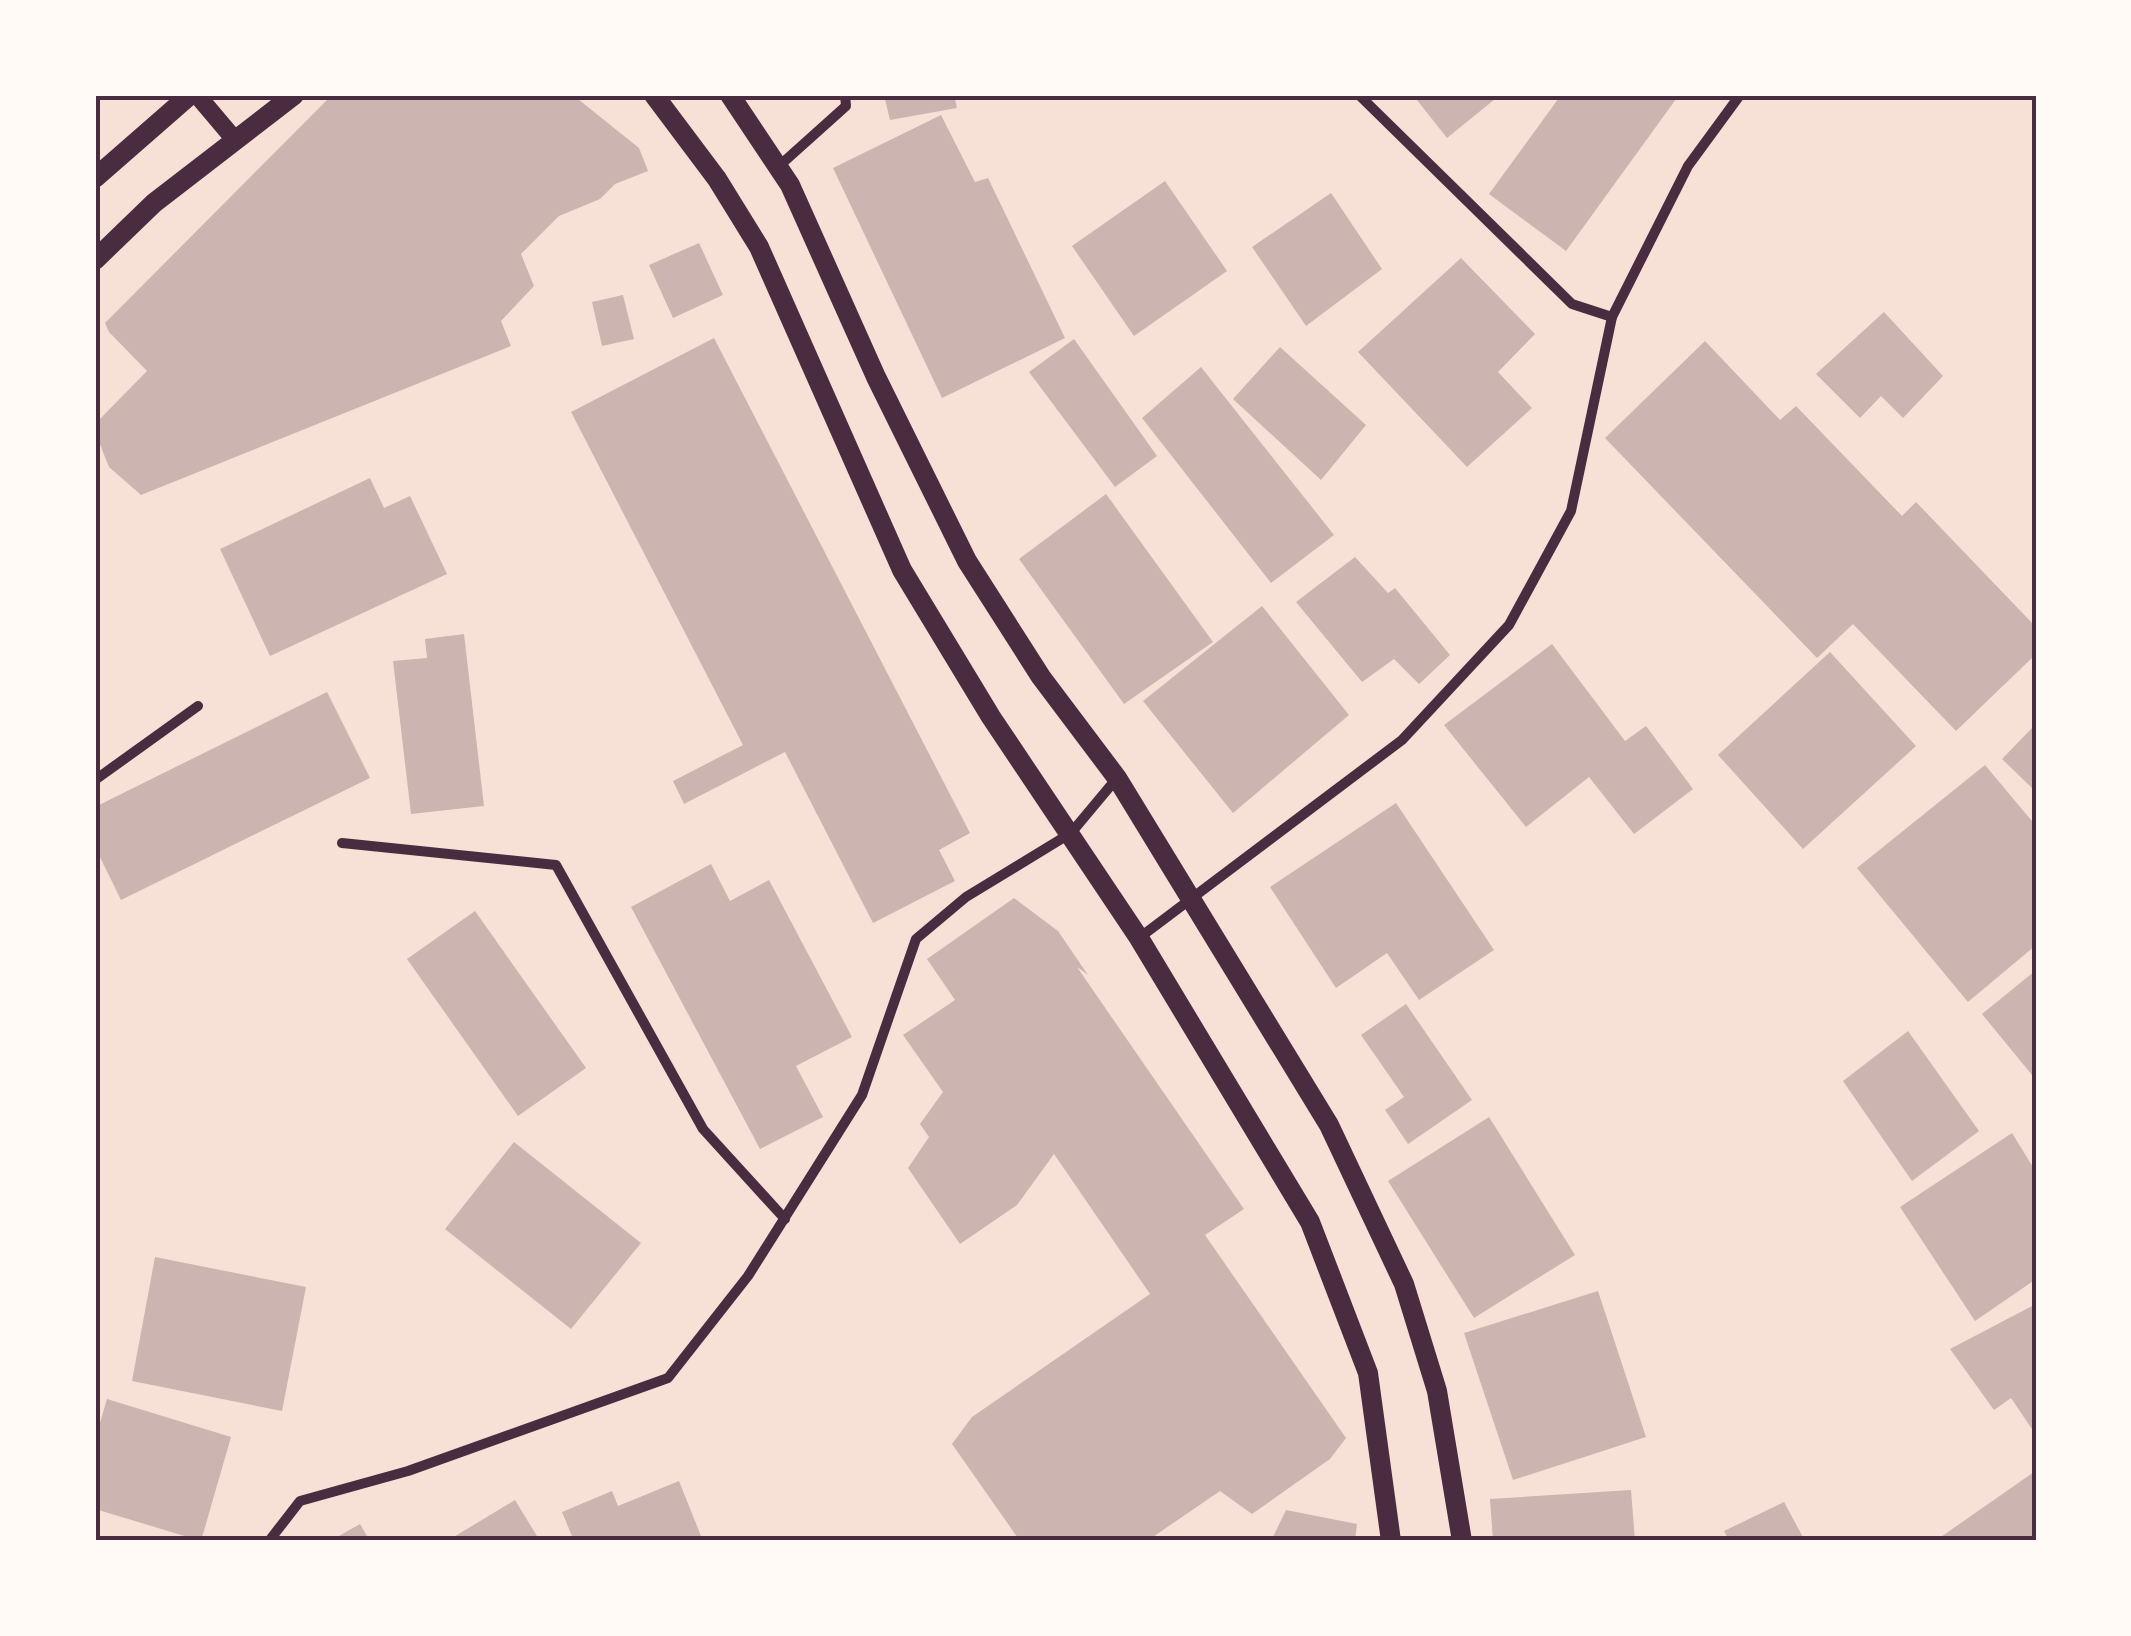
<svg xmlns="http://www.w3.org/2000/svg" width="2131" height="1636" font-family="Cabin,sans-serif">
  <rect width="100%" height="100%" fill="#f7e1d7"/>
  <g fill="#ccb4b1">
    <path d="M342,95H573L639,148L648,171L615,184L600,199L559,216L521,254L534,286L501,321L511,346L141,495L109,467L95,432V424L147,371L109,332L105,323L328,99Z"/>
    <path d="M884,95H954L957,108L890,120Z"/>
    <path d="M1413,95H1500L1447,138Z"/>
    <path d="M1561,95H1679L1566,251L1489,194Z"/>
    <path d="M941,115L975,182L988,178L1065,338L942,398L833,168Z"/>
    <path d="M1165,181L1227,271L1134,336L1072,246Z"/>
    <path d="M1331,193L1382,269L1306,326L1252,247Z"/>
    <path d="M699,243L723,295L673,318L649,265Z"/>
    <path d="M1461,258L1535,334L1498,372L1532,408L1467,467L1358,352Z"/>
    <path d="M623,295L634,339L602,346L592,302Z"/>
    <path d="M1884,312L1943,376L1903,418L1881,396L1860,418L1816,374Z"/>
    <path d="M714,338L970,833L939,850L955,881L873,923L785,752L684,804L673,781L743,745L571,412Z"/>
    <path d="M1074,339L1157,456L1115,487L1029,372Z"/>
    <path d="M1705,341L1780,420L1796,406L1902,516L1916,502L2036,627V654L1956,731L1853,624L1817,658L1605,438Z"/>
    <path d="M1280,347L1366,425L1321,480L1233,399Z"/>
    <path d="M1201,367L1334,535L1271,583L1142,418Z"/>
    <path d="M370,478L384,508L410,496L447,574L270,656L220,549Z"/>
    <path d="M1106,494L1213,642L1124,704L1019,559Z"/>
    <path d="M1355,557L1388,593L1395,588L1450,655L1419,684L1394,659L1362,682L1296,602Z"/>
    <path d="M1262,606L1349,715L1233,813L1143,701Z"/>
    <path d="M464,634L484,806L411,814L393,661L427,658L425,639Z"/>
    <path d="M1552,644L1625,741L1646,726L1693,789L1634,834L1589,777L1526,827L1444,725Z"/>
    <path d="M1830,652L1916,746L1803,849L1718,755Z"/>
    <path d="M327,692L370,778L121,900L95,847V807Z"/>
    <path d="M2036,724V792L2002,759Z"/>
    <path d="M1985,765L2036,826V945L1968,1002L1857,868Z"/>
    <path d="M1396,803L1494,950L1419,1000L1387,953L1336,988L1270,887Z"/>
    <path d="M711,864L730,901L769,880L852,1037L796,1066L823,1117L760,1149L631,907Z"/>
    <path d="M1014,898L1058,931L1088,975L1077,967L1244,1209L1205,1235L1346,1438L1330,1459L1252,1514L1220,1491L1147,1541H1020L952,1444L972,1417L1150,1294L1054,1154L1017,1205L960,1244L908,1168L929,1137L920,1124L943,1092L903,1035L955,1000L927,959Z"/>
    <path d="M475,911L586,1068L518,1116L407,959Z"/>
    <path d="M2036,970V1080L1982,1014Z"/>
    <path d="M1406,1004L1472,1100L1408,1144L1385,1110L1404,1097L1361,1035Z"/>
    <path d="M1908,1031L1979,1131L1912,1181L1843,1081Z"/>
    <path d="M1489,1117L1575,1255L1474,1318L1388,1181Z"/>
    <path d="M2012,1133L2036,1172V1279L1975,1321L1900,1207Z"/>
    <path d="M514,1142L641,1243L571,1329L445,1229Z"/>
    <path d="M155,1257L306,1287L282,1411L132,1381Z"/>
    <path d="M1598,1291L1646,1437L1513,1480L1464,1333Z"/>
    <path d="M2036,1304V1435L2011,1398L1994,1410L1950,1349Z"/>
    <path d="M107,1399L231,1437L201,1541L95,1509V1440Z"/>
    <path d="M2034,1472L2036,1541H1935Z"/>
    <path d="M679,1481L703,1541H574L562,1512L612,1491L618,1506Z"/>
    <path d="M1631,1490L1635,1541H1493L1490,1499Z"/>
    <path d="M515,1500L540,1541H447Z"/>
    <path d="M1784,1502L1805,1541H1729L1724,1531Z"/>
    <path d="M1286,1510L1357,1524L1355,1541H1271Z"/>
    <path d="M360,1524L370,1541H330Z"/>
  </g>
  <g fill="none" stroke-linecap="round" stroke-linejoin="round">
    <g stroke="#4a2c40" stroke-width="10">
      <path d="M1359,95L1572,304L1612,317"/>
      <path d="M778,167L846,106L845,95"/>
      <path d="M95,780L198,706"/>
      <path d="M342,843L556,865L703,1129L785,1219"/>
      <path d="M1139,938L1402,740L1509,625L1571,511L1612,317L1688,166L1740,95"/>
      <path d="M269,1541L300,1501L408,1471L668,1378L748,1276L862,1095L916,939L966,897L1071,833L1117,778"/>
    </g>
    <path stroke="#4a2c40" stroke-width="18" d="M197,95L235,140"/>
    <g stroke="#4a2c40" stroke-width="20">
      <path d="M654,95L717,179L759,247L902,570L991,717L1139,938L1310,1222L1368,1373L1391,1541"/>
      <path d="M730,95L790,185L876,377L967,561L1041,677L1117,778L1329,1125L1404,1284L1437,1391L1462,1541"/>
      <path d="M95,178L190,95"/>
      <path d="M95,260L154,203L294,95"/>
    </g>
  </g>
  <rect width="2131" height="1636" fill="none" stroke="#fffaf5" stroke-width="195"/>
  <rect x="98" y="98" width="1936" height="1440" fill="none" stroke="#4a2c40" stroke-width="4"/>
</svg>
